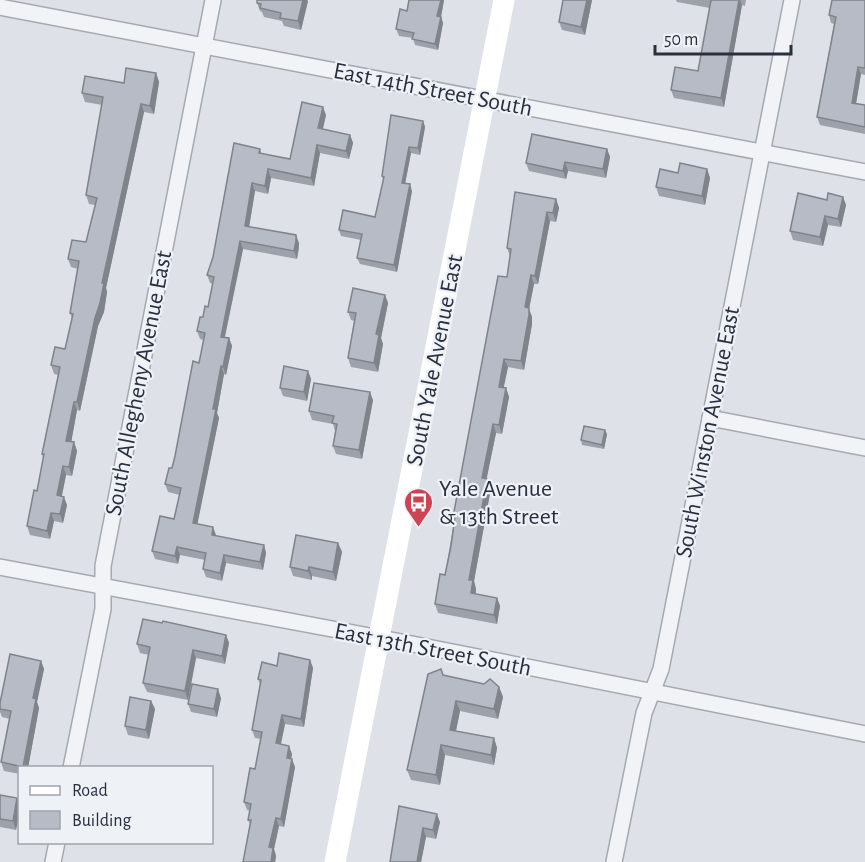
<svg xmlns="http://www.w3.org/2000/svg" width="865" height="862" font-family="'Alegreya Sans',sans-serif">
  <rect width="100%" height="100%" fill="#dee2e8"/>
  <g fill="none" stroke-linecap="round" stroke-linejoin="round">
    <defs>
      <g id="minor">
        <path d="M0,7L865,172"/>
        <path d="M710,418L865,448"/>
        <path d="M0,567L407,643L865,734"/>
        <path d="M71,768L103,609V566L213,0"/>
        <path d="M53,862L57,842"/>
        <path d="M614,862L644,713L661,669L792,0"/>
      </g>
    </defs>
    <use href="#minor" stroke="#a4a9b2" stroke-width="18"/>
    <use href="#minor" stroke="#f1f3f6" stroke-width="15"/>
    <path stroke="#fff" stroke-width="21" d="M335,862L504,0"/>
  </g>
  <g fill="#9da1a9">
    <path d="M409,0H444L441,17L443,23L438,50L415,45L413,38L399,36L396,29L407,11Z"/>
    <path d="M563,0H592L585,35L562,30L559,22Z"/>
    <path d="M676,0H746L745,6L742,5L724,107L674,98L671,90L698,71L710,8L677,2Z"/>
    <path d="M865,0V75L861,74L856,103L865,105V134L820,125L817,117L834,24L831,23L829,15Z"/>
    <path d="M308,1L301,30L284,26L282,21L264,17L262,12L260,11L257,3Z"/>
    <path d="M156,73L159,82L154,114L144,112L106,288L107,292L104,312L98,326L80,411L77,410L71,442H74L77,451L72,476L66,475L62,496L67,505L63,523L54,521L50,539L30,535L27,526L37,491L43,458L42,454L58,375L54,374L51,365L65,349L72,318L70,313L78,269L71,267L68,259L86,242L95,205L89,204L86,195L102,105L85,102L82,93L124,83Z"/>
    <path d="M326,115L323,129L350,135L353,143L349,159L320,153L314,186L271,178L268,194L255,191L249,226L299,243V249L297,259L243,249L225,337L229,338L232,346L226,375L224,374L217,413L219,418L197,524L216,536L264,545L266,553L263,570L226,563L222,581L206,577L203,569L205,560L180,555L178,564L155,559L152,551L174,519L180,495L168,492L165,484L172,468L199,363L204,340L200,339L197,331L203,317L208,307L213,284L210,283L207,275L260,149L262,154L290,159Z"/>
    <path d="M423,121L425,127L420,155L411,153L405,184L412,191L397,272L360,264L357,258L361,240L341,236L339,230L375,217L383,180L382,176Z"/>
    <path d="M607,149L610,157L606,178L568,171L566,179L529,171L526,163Z"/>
    <path d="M707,169L710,178L705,205L659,196L656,187L678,173Z"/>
    <path d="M843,197L846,205L841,227L828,225L823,246L793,240L790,231L827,200Z"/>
    <path d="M556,199L559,208L556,222L550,221L538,284H534L529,309L532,317V324L524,370L508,367L503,388H506L509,397L502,434L496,433L486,479H487L491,488L474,581L476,589V594L497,598L500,606L497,624L438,613L435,604L445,575L454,521L453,517L507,277L510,256L507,248Z"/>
    <path d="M385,295L388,303L381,338L383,344L378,372L351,367L348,358L354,321L351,320L348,312Z"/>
    <path d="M308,371L311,379L307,401L283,396L280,388Z"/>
    <path d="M373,400L362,459L336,454L333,446L335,431L333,424L312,420L309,411Z"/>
    <path d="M607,434L604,449L582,445L581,440Z"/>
    <path d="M338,543L342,552L336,581L312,576V580L293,576L290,567Z"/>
    <path d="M226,635L229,643L225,664L196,658L188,700L147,692L143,683L149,655L140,653L137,644Z"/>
    <path d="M310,660L313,668L304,727L285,724L281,744L292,754L291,759L295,767L284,827L279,826L274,849L276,856L275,862H243L250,824L248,820L250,811L247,810L244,802L255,769L261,739L255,738L252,730L260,684L258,679L277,666Z"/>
    <path d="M41,661L44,669L37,702L39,708L28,768H20V774L4,771L1,762L10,719L2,717L0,712V703Z"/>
    <path d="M443,675L499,687L503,697L498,719L460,711L456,731L494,738L497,748L494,765L445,755L440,785L411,780L407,770Z"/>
    <path d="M221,698L217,717L191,712L188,704Z"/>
    <path d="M151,701L155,709L149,739L128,735L125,726Z"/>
    <path d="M0,795L17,798L16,830L0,827Z"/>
    <path d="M399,806L440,822L436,839L426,837L421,862H390Z"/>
  </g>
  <g fill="#7f838a">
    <path d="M303,0H307L308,1L301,30L298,21Z"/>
    <path d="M441,0H444L440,22L437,16Z"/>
    <path d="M587,0H592L585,35L581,27Z"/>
    <path d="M739,0H740L742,5L724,107L721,98Z"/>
    <path d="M441,17L443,23L438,50L435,44Z"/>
    <path d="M858,67L861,74L855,110L852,103Z"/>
    <path d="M156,73L159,82L154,114L150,106Z"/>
    <path d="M141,104L144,112L106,288L107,292L104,312L98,326L80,411L77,402Z"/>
    <path d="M323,107L326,115L321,136L318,128Z"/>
    <path d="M423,121L425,127L420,155L418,148Z"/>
    <path d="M350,135L353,143L349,159L346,151Z"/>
    <path d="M317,145L320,153L314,186L311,178Z"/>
    <path d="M409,147L411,153L404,189L402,183Z"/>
    <path d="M607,149L610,157L606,178L603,169Z"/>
    <path d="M565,162L568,171L566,179L563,171Z"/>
    <path d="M268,169L271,178L268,194L265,186Z"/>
    <path d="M707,169L710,178L705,205L702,196Z"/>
    <path d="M252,183L255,191L248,234L245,226Z"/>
    <path d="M410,184L412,191L397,272L394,265Z"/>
    <path d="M843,197L846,205L841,227L838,219Z"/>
    <path d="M556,199L559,208L556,222L553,213Z"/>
    <path d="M547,212L550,221L538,284L535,276Z"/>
    <path d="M825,216L828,225L823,246L820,237Z"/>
    <path d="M296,235L299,243L297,259L294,251Z"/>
    <path d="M240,241L243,249L223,345L221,337Z"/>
    <path d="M531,275L534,284L529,309L532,317V324L524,370L521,361L525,307Z"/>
    <path d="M385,295L388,303L381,338L383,344L378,372L374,363L376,334Z"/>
    <path d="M229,338L232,346L226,375L223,367Z"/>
    <path d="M504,359L508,367L502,396L499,387Z"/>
    <path d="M221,366L224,374L217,413L219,418L196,531L193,523Z"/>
    <path d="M308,371L311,379L307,401L304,392Z"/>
    <path d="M506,388L509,397L502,434L499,425Z"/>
    <path d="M370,392L373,400L362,459L359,450Z"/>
    <path d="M74,402L77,410L70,449L66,441Z"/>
    <path d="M493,424L496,433L485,487L482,478Z"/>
    <path d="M605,430L607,434L604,449L602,445Z"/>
    <path d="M74,442L77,451L72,476L69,467Z"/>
    <path d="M63,466L66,475L60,504L57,495Z"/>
    <path d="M487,479L491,488L474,581L476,589L474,602L471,593L469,580Z"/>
    <path d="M64,497L67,505L63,523L60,514Z"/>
    <path d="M51,513L54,521L50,539L47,531Z"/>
    <path d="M213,527L216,535L215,543L212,535Z"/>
    <path d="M338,543L342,552L336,581L333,572Z"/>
    <path d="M264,545L266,553L263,570L260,562Z"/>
    <path d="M177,547L180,555L178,564L175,556Z"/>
    <path d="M224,555L226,563L222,581L220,573Z"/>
    <path d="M309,567L312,576V580L308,571Z"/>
    <path d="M497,598L500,606L497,624L494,615Z"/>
    <path d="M226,635L229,643L225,664L222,656Z"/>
    <path d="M193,650L196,658L188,700L185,691Z"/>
    <path d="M310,660L313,668L304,727L301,719Z"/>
    <path d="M41,661L44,669L37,702L39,708L28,768H24L33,698Z"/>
    <path d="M499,687L503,697L498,719L494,709Z"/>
    <path d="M218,689L221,698L217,717L214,709Z"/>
    <path d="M151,701L155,709L149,739L146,730Z"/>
    <path d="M456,701L460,711L454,740L450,730Z"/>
    <path d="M282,715L285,724L279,752L276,743Z"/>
    <path d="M494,738L497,748L494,765L491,755Z"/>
    <path d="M441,745L445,755L440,785L436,775Z"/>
    <path d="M289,746L292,754L290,766L287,758Z"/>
    <path d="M292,759L295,767L284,827L281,819Z"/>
    <path d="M17,798L20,804V813L16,830L13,821Z"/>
    <path d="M437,814L440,822L436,839L433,830Z"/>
    <path d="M276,818L279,826L274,849L276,856L275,862H271L269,847Z"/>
    <path d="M423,828L426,837L421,862H417Z"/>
  </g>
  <g fill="#b6bbc5" stroke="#7f838a" stroke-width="1.5">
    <path d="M257,0H303L298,21L280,18L281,13L260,8L261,4L257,3Z"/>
    <path d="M409,0H441L437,16L441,17L435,44L412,39L414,33L396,29L400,9L407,11Z"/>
    <path d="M563,0H587L581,27L559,22Z"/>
    <path d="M711,0H739L721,98L671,90L675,67L698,71Z"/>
    <path d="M832,0H865V68L858,67L852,103L865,105V127L817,117L836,17L829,15Z"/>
    <path d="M126,68L156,73L150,106L141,104L102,283H104L100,303L95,318L77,402H74L66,441L74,442L69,467L63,466L57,495L64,497L60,514L51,513L47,531L27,526L34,490L37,491L44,454H42L60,367L51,365L55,347L65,349L73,314L70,313L79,261L68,259L72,240L86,242L97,198L86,195L103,97L82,93L85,76L124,83Z"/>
    <path d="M302,102L323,107L318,128L350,135L346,151L317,145L311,178L268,169L265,186L252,183L245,226L296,235V241L294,251L240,241L221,337L229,338L223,367L221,366L213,409H216L193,523L213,527L212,535L264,545L260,562L224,555L220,573L203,569L206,553L177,547L175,556L152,551L160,516L174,519L181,488L165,484L169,468H172L175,456L193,361L199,363L205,333L197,331L200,317H203L205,306L208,307L214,277L207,275L213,257L234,143L260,149L259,153L290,159Z"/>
    <path d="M391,115L423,121L418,148L409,147L402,183L410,184L394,265L357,258L362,234L339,230L343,210L375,217L384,177L382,176Z"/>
    <path d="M532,134L607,149L603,169L565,162L563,171L526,163Z"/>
    <path d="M680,163L707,169L702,196L656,187L660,169L678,173Z"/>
    <path d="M515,192L556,199L553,213L547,212L535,276L531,275L525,307L529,308V315L521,361L504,359L499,387L506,388L499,425L493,424L482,478L487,479L469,580H473L471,593L497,598L494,615L435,604L440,574L445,575L451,546L455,517H453L498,276L507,277L511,249L507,248Z"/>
    <path d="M798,193L827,200L828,193L843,197L838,219L825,216L820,237L790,231Z"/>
    <path d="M353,288L385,295L376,334L379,335L374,363L348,358L356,313L348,312Z"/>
    <path d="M284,366L308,371L304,392L280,388Z"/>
    <path d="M314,383L370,392L359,450L333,446L337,424L332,423L334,416L309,411Z"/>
    <path d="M584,426L605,430L602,445L581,440Z"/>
    <path d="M296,535L338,543L333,572L309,567L308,571L290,567Z"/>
    <path d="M143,619L162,623L163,621L226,635L222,656L193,650L185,691L143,683L150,647L137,644Z"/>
    <path d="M279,653L310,660L301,719L282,715L276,743L289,746L287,758L292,759L281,819L276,818L269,847L273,848L271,862H243L251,820H248L251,804L244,802L250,768L255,769L262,732L252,730L261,680L258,679L262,662L277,666Z"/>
    <path d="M10,654L41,661L33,698L36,699L23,767L1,762L11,711L0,709V703Z"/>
    <path d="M441,669L443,675L484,684L490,679L499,687L494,709L456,701L450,730L494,738L491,755L441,745L436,775L407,770L428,674Z"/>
    <path d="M192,684L218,689L214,709L188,704Z"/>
    <path d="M130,697L151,701L146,730L125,726Z"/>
    <path d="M0,795L17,798L13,821L0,819Z"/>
    <path d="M399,806L437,814L433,830L423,828L417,862H390Z"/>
  </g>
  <defs>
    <symbol id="bus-pin" viewBox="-11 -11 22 30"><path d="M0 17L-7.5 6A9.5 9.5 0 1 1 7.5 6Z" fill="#ce4354" stroke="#eef1f6"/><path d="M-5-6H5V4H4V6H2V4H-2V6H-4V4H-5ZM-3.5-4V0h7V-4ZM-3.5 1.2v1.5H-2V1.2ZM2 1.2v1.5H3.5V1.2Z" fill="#fff"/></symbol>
  </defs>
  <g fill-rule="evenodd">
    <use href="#bus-pin" x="402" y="486" width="33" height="45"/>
  </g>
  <g text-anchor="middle" stroke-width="4.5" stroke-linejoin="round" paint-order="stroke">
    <g font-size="24" fill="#282f3f" stroke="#eef1f6">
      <text transform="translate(433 89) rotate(11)" y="8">East 14th Street South</text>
      <text transform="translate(434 360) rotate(-79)" y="8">South Yale Avenue East</text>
      <text transform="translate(138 383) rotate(-79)" y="8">South Allegheny Avenue East</text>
      <text transform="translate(707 432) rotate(-79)" y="8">South Winston Avenue East</text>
      <text transform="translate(433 649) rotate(11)" y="8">East 13th Street South</text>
    </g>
    <g font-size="24" fill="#282f3f" stroke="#eef1f6" text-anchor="start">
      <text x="439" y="496">Yale Avenue<tspan x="439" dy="28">&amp; 13th Street</tspan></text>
    </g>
  </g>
  <rect x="18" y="766" width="195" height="78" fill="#eef1f6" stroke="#9fa3ad" stroke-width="1.5"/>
  <rect x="30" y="786" width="30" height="9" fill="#ffffff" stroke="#9fa3ad" stroke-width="1.5"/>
  <text x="72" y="796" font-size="18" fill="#282f3f">Road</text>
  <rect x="30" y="811" width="30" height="18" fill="#b6bbc5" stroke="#9fa3ad" stroke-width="1.5"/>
  <text x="72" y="826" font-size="18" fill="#282f3f">Building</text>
  <path d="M655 45v9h136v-9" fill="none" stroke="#282f3f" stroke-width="3"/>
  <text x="664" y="45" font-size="18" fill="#282f3f" stroke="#eef1f6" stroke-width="4.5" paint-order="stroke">50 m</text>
</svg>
